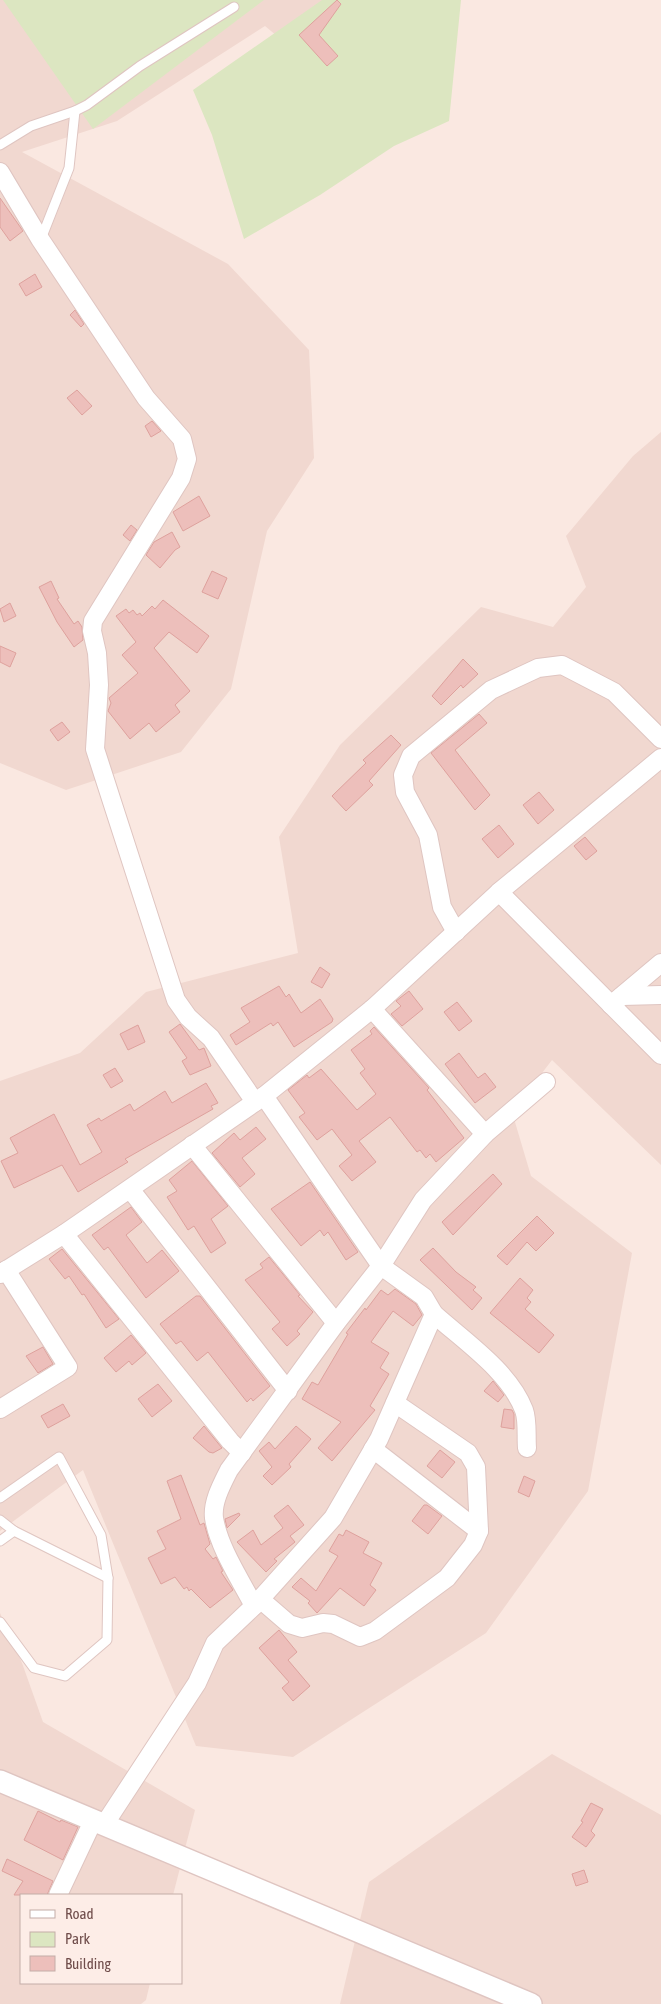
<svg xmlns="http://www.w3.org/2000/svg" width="661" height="2004" font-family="'Asap Condensed',sans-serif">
  <rect width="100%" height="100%" fill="#fae8e1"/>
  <g fill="#f1d8d0">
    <path d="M0,0H347L338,87L265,26L117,121L22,152L228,264L309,350L314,458L267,531L231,689L181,752L66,790L0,763Z"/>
    <path d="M661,432V1165L552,1060L512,1112L531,1176L632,1253L588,1491L486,1633L293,1757L196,1746L83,1470L0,1531V1081L80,1053L146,992L298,953L279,837L340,745L481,607L553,627L586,587L566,536L633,456Z"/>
    <path d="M0,1613L22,1663L43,1722L195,1810L173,1895H21V1983H150L146,2000L141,2004H0Z"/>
    <path d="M552,1754L661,1815V2004H340L369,1882Z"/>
  </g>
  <g fill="#dce6c1">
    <path d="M3,0H264L93,129Z"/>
    <path d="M322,0H461L449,121L394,146L320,195L244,239L212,135L193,90Z"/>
  </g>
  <g fill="#edbfbb" stroke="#dea19d">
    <path d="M337,0L341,4L319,35L338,56L327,66L299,35Z"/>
    <path d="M0,198L23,231L10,241L0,227Z"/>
    <path d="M35,274L42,287L26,296L19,284Z"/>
    <path d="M75,310L84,324L81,327L70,315Z"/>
    <path d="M77,390L92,406L82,415L67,398Z"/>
    <path d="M152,421L161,431L151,437L145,426Z"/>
    <path d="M199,496L210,516L183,531L173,512Z"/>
    <path d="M131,525L137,530L130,541L123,535Z"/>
    <path d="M172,532L180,547L175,550L160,568L146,555L154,542Z"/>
    <path d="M212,571L227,578L218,599L202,592Z"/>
    <path d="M51,581L59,598L57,599L74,624L78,621L82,627L83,640L74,647L57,622L39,587Z"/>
    <path d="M163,600L209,636L197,653L169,632L154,648L190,691L175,705L180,712L156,732L149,723L130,739L108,711L111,703L109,698L138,673L122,655L136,642L116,616L126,609L129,613L133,610L137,615L140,613L142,616L152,606L155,609Z"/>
    <path d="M10,603L16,616L4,622L0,609Z"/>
    <path d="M0,646L16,653L10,667L0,662Z"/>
    <path d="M463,659L478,674L463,688L461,685L441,705L432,696Z"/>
    <path d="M479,714L487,723L455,750L490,795L475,810L431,753Z"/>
    <path d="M62,722L70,732L58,741L50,730Z"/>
    <path d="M391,735L401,745L369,781L373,785L346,811L332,796L366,763L363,760Z"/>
    <path d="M539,792L554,810L538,824L523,805Z"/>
    <path d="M499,825L514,844L498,858L482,839Z"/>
    <path d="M585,837L597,851L586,860L574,846Z"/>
    <path d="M320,967L330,974L322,988L311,982Z"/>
    <path d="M279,986L286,997L289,994L301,1013L320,999L333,1019L332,1022L294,1047L278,1022L273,1026L271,1023L236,1045L230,1035L250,1022L241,1008Z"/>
    <path d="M409,991L423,1009L402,1026L391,1014L401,1006L396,1001Z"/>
    <path d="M457,1002L472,1021L459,1031L444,1012Z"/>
    <path d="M180,1024L199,1050L204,1048L211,1066L190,1075L182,1061L187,1058L169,1032Z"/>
    <path d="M138,1025L145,1042L128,1050L120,1034Z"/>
    <path d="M374,1027L429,1088L427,1090L464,1138L436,1162L430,1154L426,1158L420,1150L417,1152L390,1117L359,1141L376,1162L352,1181L339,1166L352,1155L332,1129L317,1140L299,1117L305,1113L288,1090L307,1075L309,1078L321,1069L357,1110L376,1094L360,1073L365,1069L351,1050L372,1034L370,1031Z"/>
    <path d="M459,1053L478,1078L485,1073L496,1087L475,1103L445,1064Z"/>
    <path d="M115,1068L123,1081L111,1088L103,1075Z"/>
    <path d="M206,1083L218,1103L211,1106L213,1109L125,1159L128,1162L78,1192L62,1165L14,1188L1,1161L18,1153L10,1138L54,1114L80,1165L102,1152L87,1125L99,1118L101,1121L130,1104L134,1111L165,1091L172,1103Z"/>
    <path d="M256,1127L266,1139L242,1158L255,1174L240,1187L212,1153L234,1133L240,1140Z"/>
    <path d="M192,1161L228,1206L211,1219L226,1243L211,1253L194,1226L188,1230L167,1197L177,1191L169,1180Z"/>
    <path d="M493,1174L502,1184L453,1235L442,1222Z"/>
    <path d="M310,1182L358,1252L346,1260L328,1232L324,1236L320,1230L301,1246L271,1209Z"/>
    <path d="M131,1207L142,1222L126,1235L147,1263L162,1250L179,1271L146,1298L108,1247L104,1250L92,1235Z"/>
    <path d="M537,1216L554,1233L536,1251L527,1242L507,1265L497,1256Z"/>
    <path d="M433,1248L456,1272L476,1287L473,1290L482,1298L472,1310L420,1260Z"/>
    <path d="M62,1249L119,1319L106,1328L84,1294L82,1295L69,1276L65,1279L49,1259Z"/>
    <path d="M269,1257L300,1295L298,1296L313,1312L297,1331L300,1334L287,1346L272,1329L280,1322L245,1280L263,1268L260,1264Z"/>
    <path d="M520,1278L533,1290L527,1298L531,1302L525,1309L554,1335L539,1353L490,1313Z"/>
    <path d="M395,1289L416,1304L422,1315L413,1326L393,1311L371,1342L389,1353L380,1368L389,1374L370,1406L375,1410L332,1461L318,1448L341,1422L302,1399L312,1382L318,1385L348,1334L346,1333L365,1308L366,1310L381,1290L388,1295Z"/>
    <path d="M196,1296H200L270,1386L253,1401L251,1398L247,1402L208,1352L197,1361L181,1341L176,1344L160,1324Z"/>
    <path d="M131,1335L146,1353L132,1365L129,1361L116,1372L104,1358Z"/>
    <path d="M43,1347L53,1364L38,1373L26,1356Z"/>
    <path d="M493,1381L504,1395L498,1402L484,1391Z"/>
    <path d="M158,1384L172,1401L152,1417L138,1399Z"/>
    <path d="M63,1404L70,1416L48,1428L41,1416Z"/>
    <path d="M504,1409L512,1410L514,1414V1429L501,1427Z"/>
    <path d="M204,1426L222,1448L213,1453L209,1452L193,1438Z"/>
    <path d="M296,1426L311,1439L289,1464L291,1467L272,1485L263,1476L272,1467L259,1451L269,1442L275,1449Z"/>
    <path d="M440,1450L455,1462L442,1478L427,1466Z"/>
    <path d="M181,1475L200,1525L204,1523L210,1544L205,1549L213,1559L216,1557L223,1571L221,1572L233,1590L210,1608L191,1589L189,1591L187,1587L184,1589L175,1577L161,1584L148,1558L166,1549L157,1531L181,1519L167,1481Z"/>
    <path d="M524,1476L535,1481L529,1497L518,1492Z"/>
    <path d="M288,1505L304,1525L290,1536L295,1542L274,1559L277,1561L266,1572L237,1542L253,1530L261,1545L283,1528L274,1516Z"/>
    <path d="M424,1505H427L442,1516L428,1534L412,1521Z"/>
    <path d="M239,1513L240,1515L227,1528L225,1519Z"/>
    <path d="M346,1530L369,1542L363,1553L382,1563L370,1585L376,1590L364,1606L340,1588L317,1613L308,1603L310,1601L292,1587L301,1578L316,1591L338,1556L329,1551L339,1534L343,1536Z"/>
    <path d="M279,1630L297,1652L288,1660L310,1686L293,1701L282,1688L289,1682L259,1648Z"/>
    <path d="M591,1803L603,1809L591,1831L595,1835L586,1847L572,1837L583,1822L581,1821Z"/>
    <path d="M38,1811L60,1822L61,1820L78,1827L63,1860L24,1840Z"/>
    <path d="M7,1859L53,1881L47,1895H14L23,1881L2,1871Z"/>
    <path d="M584,1870L588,1882L576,1886L572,1874Z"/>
  </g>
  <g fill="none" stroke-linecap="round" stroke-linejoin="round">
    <defs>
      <g id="service">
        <path d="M0,145L31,126L75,111L87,105L140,66L234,7"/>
        <path d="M41,239L69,168L75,111"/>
        <path d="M0,1498L59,1457L101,1535L108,1578L107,1640L65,1676L34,1668L0,1622"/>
        <path d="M0,1520L14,1531L108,1578"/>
        <path d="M0,1541L14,1531"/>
      </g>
      <g id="minor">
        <path d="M0,172L40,239L146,398L182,439L187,459L181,478L93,621L92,631L97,653L99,685L95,749L176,1000L188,1017L211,1038L255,1102"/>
        <path d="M499,892L661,1055"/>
        <path d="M456,932L442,907L428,835L405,792L403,775L411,756L491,690L538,668L562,665L614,692L661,739"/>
        <path d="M622,996L661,995"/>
        <path d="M611,1005L661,963"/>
        <path d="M372,1009L485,1134"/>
        <path d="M192,1145L336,1323"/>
        <path d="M130,1189L288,1391"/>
        <path d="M64,1234L230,1441L242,1453"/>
        <path d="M0,1274L64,1234L264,1096L372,1009L499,892L661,758"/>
        <path d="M434,1314C464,1341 509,1371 524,1410C528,1421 526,1436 527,1448"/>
        <path d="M0,1409L68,1367L6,1270"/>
        <path d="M373,1449L479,1531"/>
        <path d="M260,1599L289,1624L302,1628L323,1623L333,1624L360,1637L375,1631L447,1578L473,1545L479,1531L476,1467L468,1453L395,1403"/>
        <path d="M254,1606C240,1579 219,1548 214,1518C212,1502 222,1484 229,1470L336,1323L381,1266L423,1200L485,1134L546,1082"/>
        <path d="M104,1825L197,1683L215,1643L254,1606L333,1518L379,1439L434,1314L424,1297L381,1266L264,1096"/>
        <path d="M58,1895L93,1821"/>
      </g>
      <path id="tertiary" d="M0,1781L531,2004"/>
    </defs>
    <use href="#service" stroke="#dfc5c1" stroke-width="11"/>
    <use href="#minor" stroke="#dfc5c1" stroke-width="20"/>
    <use href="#tertiary" stroke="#dfc5c1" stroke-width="24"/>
    <use href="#service" stroke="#fff" stroke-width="9"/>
    <use href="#minor" stroke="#fff" stroke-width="18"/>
    <use href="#tertiary" stroke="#fff" stroke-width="21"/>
  </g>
  <rect x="20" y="1894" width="162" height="90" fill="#fdede7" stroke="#c4ada8"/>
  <rect x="30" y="1910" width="25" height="8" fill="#ffffff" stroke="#c4ada8"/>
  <text x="65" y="1919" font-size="15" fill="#6f4c4a">Road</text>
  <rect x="30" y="1932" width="25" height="15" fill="#dce6c1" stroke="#c4ada8"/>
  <text x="65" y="1944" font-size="15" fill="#6f4c4a">Park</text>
  <rect x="30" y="1956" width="25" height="15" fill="#edbfbb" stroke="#c4ada8"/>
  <text x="65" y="1969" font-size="15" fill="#6f4c4a">Building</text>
</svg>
